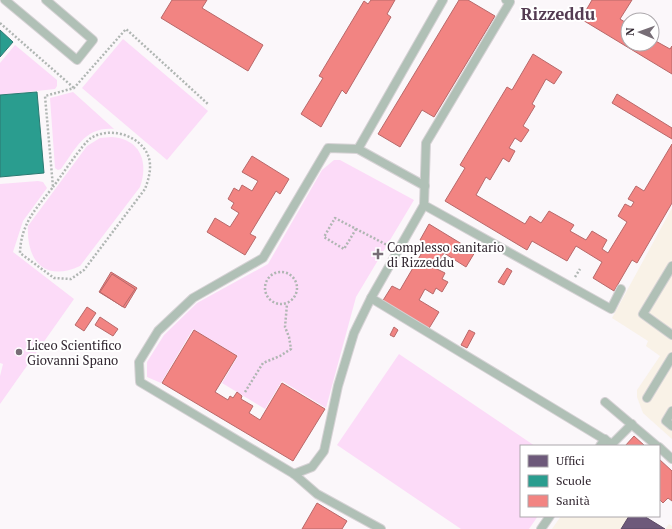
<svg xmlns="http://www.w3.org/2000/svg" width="672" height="529" font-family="'PT Serif',serif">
  <rect width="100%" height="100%" fill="#fbf7fa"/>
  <g fill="#f9f2e7">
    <path d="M672,208V439L643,413L637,397V390L660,356L646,346L648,341L612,318Z"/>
    <path d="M561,516H644L665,529L669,524L672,526V529H552Z"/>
  </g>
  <g fill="#fcdbf8">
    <path d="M123,39L208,111L167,160L82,88Z"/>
    <path d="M15,45L57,80V86L55,89L0,95V63Z"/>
    <path d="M73,92L114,129C85,127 77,147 61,169L58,170L55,168L50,98Z"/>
    <path d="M112,137C140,139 149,162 140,187L80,266C46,282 26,262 28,226L87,146L100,138Z"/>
    <path d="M334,160H340L414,200L356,297L326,408L282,381L265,409L222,383L238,356L193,329L161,383L147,377V362L164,335L197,303L268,264L322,170Z"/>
    <path d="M38,181L43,182L47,188L23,221L13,252L74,299L0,404V376L3,364L0,363V184Z"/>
    <path d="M399,354L535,446H521V516H538L529,529H461L337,445Z"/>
  </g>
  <path fill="#6d597a" stroke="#5b4964" d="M629,516H644L665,529H621Z"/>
  <g fill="#2a9d8f" stroke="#2c7972">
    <path d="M0,30L13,42L0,57Z"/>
    <path d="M37,92L44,173L0,177V95Z"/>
  </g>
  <g fill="#f28482" stroke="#b86869">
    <path d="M172,0H207L202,8L263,45L248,71L161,18Z"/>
    <path d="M371,0H395L387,14L391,17L346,94L342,90L321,127L301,114L323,78L319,76L364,1L368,4Z"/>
    <path d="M459,0H468L495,16L434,117L422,110L400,147L378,134Z"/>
    <path d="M592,0H632L620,19L628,24V44H652V39L670,49L672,46V74L581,19Z"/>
    <path d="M533,54L562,72L554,84L546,79L532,104L535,106L523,126L529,130L521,142L515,138L509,148L515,151L509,162L503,158L490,180L486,177L476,195L525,224L530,216L541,223L549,211L574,225L570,231L586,240L592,231L607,240L602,249L608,253L627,222L618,216L625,204L631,207L634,202L628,199L636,186L644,191L672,144V203L637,263L632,260L614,291L593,278L602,262L576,246L567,261L532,241L527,250L445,201L465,168L460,165L507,87L512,90Z"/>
    <path d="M617,94L672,128V139L612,103Z"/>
    <path d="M252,156L289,179L280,194L276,191L250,234L256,237L245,255L207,232L215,218L230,227L239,213L231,208L234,203L228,199L234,188L239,191L242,185L252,191L258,181L242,172Z"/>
    <path d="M429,224L475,252L466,267L444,253L435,268L445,273L442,279L448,282L442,292L436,288L433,294L425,289L419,300L439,312L428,330L382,302L392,286L400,290L427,244L420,240Z"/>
    <path d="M507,268L512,271L504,285L498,282Z"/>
    <path d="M111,272L137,288L125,308L99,292Z"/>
    <path d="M112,274L135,289L123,307L100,292Z"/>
    <path d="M87,307L96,313L84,331L75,325Z"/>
    <path d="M100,317L118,329L113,336L95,325Z"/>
    <path d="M394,327L398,330L394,337L390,335Z"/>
    <path d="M194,330L237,356L215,392L228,400L230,396L233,398L237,392L242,396L241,399L253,406L249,413L260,420L282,383L325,409L293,461L162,383Z"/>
    <path d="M469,330L475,333L467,348L461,345Z"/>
    <path d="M634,436L645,446H625Z"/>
    <path d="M659,459L672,471V501L668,498L663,503L659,499Z"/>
    <path d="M317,503L347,521L342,529H302Z"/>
  </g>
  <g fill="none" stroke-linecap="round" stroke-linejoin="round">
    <defs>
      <g id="lane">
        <path d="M5,0L77,60L93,40L46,0"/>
        <path d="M506,0L510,2L426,143L424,205L371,298L612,444L632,424"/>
        <path d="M358,149L425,186"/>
        <path d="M424,205L611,309L621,289"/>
        <path d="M672,266L643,314L672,335"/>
        <path d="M647,398L672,357"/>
        <path d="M605,402L657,446"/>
        <path d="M672,411L666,421L672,426"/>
        <path d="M600,446L605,439"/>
        <path d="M659,447L672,459"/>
        <path d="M294,474L312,467L324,451L338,386L354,333L371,298"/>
        <path d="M381,529L317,494L294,474L140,382L139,362L158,331L193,298L263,258L328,148L358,149L443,0"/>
        <path d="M541,529L550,516"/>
      </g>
    </defs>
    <use href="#lane" stroke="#d6d2d5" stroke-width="10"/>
    <g stroke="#b0b6b3" stroke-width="2.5" stroke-dasharray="2 2" stroke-linecap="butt">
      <path d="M0,23L74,88"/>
      <path d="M53,187C60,178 83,143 91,138C109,127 137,134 147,153C153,165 149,178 145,189L84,270L71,279L54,278L20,253C21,223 36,209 53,187L45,96L74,88L126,29L209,105"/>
      <path d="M356,229L344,249L324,237L335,218L389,246"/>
      <circle cx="281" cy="288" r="16"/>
      <path d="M575,277L580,269"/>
      <path d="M245,392L263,363L280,356L291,349L289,337L285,327L287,304"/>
    </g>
    <use href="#lane" stroke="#b0c0b6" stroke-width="8"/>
  </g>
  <g fill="#776e76" stroke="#fff" stroke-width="1.5">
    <path d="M376 248h4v4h4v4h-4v4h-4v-4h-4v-4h4z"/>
    <circle cx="19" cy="352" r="4"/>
  </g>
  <g text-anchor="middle" stroke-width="4" stroke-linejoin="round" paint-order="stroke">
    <g font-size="13" fill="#30252f" stroke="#fff" text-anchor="start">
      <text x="387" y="252">Complesso sanitario<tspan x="387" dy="15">di Rizzeddu</tspan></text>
      <text x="27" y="350">Liceo Scientifico<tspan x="27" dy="15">Giovanni Spano</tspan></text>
    </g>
    <g font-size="17" font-weight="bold" fill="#543c52" stroke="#fff">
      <text x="558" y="20">Rizzeddu</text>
    </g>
  </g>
  <rect x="520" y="445" width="140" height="72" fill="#ffffff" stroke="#aca8ac"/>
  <rect x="528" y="455" width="20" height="12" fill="#6d597a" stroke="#aca8ac"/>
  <text x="556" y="465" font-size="12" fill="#30252f">Uffici</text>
  <rect x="528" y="475" width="20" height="12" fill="#2a9d8f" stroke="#aca8ac"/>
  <text x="556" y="485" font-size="12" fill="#30252f">Scuole</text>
  <rect x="528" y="495" width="20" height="12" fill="#f28482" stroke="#aca8ac"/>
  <text x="556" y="505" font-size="12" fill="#30252f">Sanità</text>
  <g transform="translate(640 32) rotate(272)"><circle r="19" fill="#ffffff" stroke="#aca8ac"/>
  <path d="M0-3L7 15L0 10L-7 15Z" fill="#776e76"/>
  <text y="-6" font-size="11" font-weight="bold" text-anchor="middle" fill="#30252f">N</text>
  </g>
</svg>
